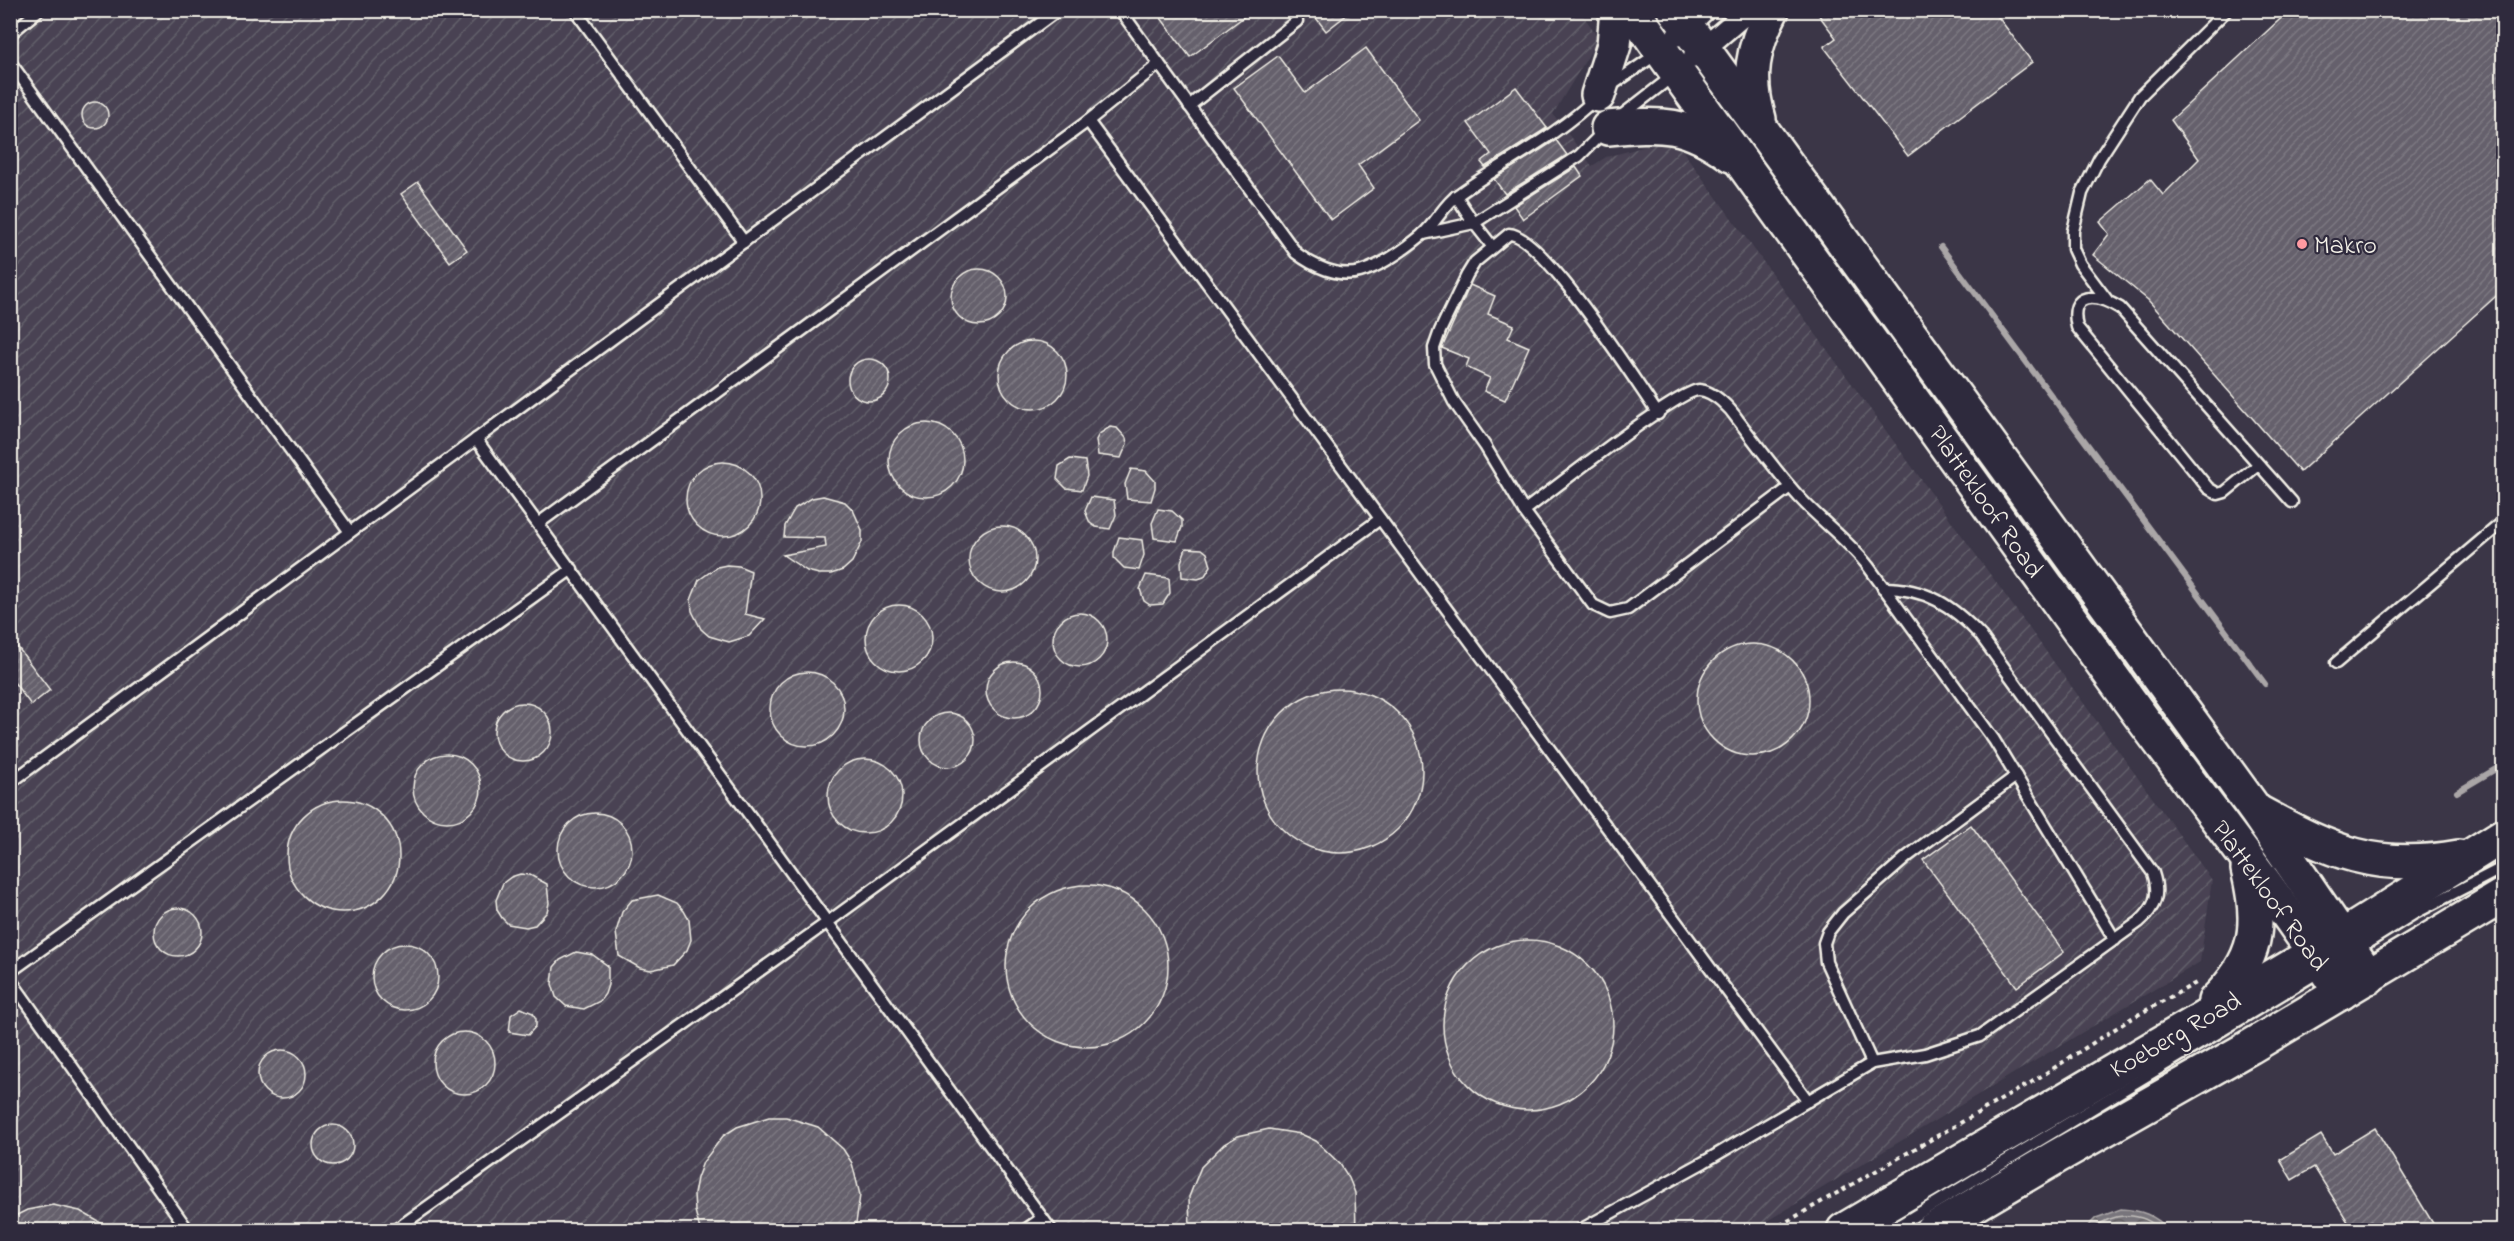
<svg xmlns="http://www.w3.org/2000/svg" width="2514" height="1241" font-family="'Indie Flower',sans-serif">
  <defs>
    <pattern id="industrial-furrows" width="10" height="10" patternUnits="userSpaceOnUse" patternTransform="scale(1.5)"><rect width="10" height="10" fill="#484352"/><path d="M-1 1l2-2M0 10L10 0M9 11l2-2" fill="none" stroke="#635f6b"/></pattern>
    <pattern id="water-waves" width="16" height="10" patternUnits="userSpaceOnUse" patternTransform="scale(1.5)"><rect width="16" height="10" fill="#78747b"/><path d="M0 5q4-4 8 0t8 0" fill="none" stroke="#636063"/></pattern>
    <pattern id="building-hatch" width="6" height="6" patternUnits="userSpaceOnUse" patternTransform="scale(1.5)"><rect width="6" height="6" fill="#65616c"/><path d="M-1 1l2-2M0 6l6-6M5 7l2-2" fill="none" stroke="#7c7881"/></pattern>
  </defs>
  <rect width="100%" height="100%" fill="#3b3647"/>
  <filter id="ink" filterUnits="userSpaceOnUse"><feTurbulence type="fractalNoise" baseFrequency=".0167" numOctaves="2"/><feDisplacementMap in="SourceGraphic" scale="12" xChannelSelector="R" yChannelSelector="G"/><feConvolveMatrix kernelMatrix="1 2 1 2 8 2 1 2 1" color-interpolation-filters="sRGB"/></filter>
  <g filter="url(#ink)">
    <path fill="url(#industrial-furrows)" d="M10,11H1580L1599,38L1553,114L1592,166L1606,157L1654,144L1677,143L2212,880L2200,962L1752,1230H11Z"/>
    <path fill="url(#water-waves)" stroke="#aaa6a7" stroke-width="1.5" d="M2121,1209C2141,1210 2155,1215 2169,1230H2084L2096,1218Z"/>
    <g fill="none" stroke-linecap="round" stroke-linejoin="round">
      <path stroke="#c2bfbc" stroke-width="1.5" d="M2091,1230C2113,1212 2140,1210 2161,1230"/>
      <g stroke="#aaa6a7" stroke-width="6">
        <path d="M1941,247L2265,684"/>
        <path d="M2457,792L2504,764"/>
      </g>
    </g>
    <g fill="url(#building-hatch)" stroke="#f4f1e8" stroke-width="1.5">
      <path d="M1155,10H1253L1190,57Z"/>
      <path d="M1310,10H1353L1326,31Z"/>
      <path d="M1815,10H1993L2032,62L1908,156L1824,47L1836,38Z"/>
      <path d="M2290,10H2504V289L2300,472L2148,300L2093,255L2109,234L2100,222L2150,179L2163,195L2199,159L2171,120Z"/>
      <path d="M1366,48L1419,120L1358,165L1374,188L1331,220L1234,88L1278,56L1305,93Z"/>
      <path d="M1516,87L1547,128L1485,167L1481,162L1491,154L1468,123Z"/>
      <circle cx="95" cy="115" r="13"/>
      <path d="M1556,140L1567,155L1505,194L1494,179Z"/>
      <path d="M1576,167L1582,176L1523,219L1514,206Z"/>
      <path d="M418,182L467,250L450,262L401,194Z"/>
      <circle cx="979" cy="297" r="28"/>
      <path d="M1470,285L1495,296L1488,314L1514,325L1508,338L1529,347L1505,400L1484,391L1490,378L1466,367L1469,359L1442,348Z"/>
      <circle cx="1033" cy="375" r="34"/>
      <circle cx="869" cy="380" r="21"/>
      <circle cx="926" cy="460" r="37"/>
      <path d="M1110,427L1117,428L1126,438L1127,444L1121,458L1098,455L1096,440L1099,434Z"/>
      <path d="M1070,459L1085,461L1087,476L1082,490L1066,488L1057,479L1059,466Z"/>
      <circle cx="723" cy="499" r="37"/>
      <path d="M1131,469L1146,471L1155,481V488L1151,501L1127,499L1125,484Z"/>
      <path d="M823,496L845,502L853,510L862,530V542L852,562L843,570L831,574H819L807,571L783,555L826,547L825,538L784,537L785,526L795,508L812,498Z"/>
      <path d="M1091,497L1114,500L1116,515L1110,529L1096,527L1090,523L1085,511Z"/>
      <path d="M1158,509L1172,511L1182,520V527L1177,541L1154,538L1152,523Z"/>
      <circle cx="1002" cy="559" r="33"/>
      <path d="M1119,537L1142,540L1144,555L1139,570L1124,568L1114,558V552Z"/>
      <path d="M1186,548L1202,549L1207,553L1211,566L1204,577L1198,579L1182,577L1181,562Z"/>
      <path d="M727,565L739,566L751,571L745,614L765,619L749,636L729,642L709,636L701,629L692,611L691,600L699,580L717,567Z"/>
      <path d="M1146,575L1169,578L1170,593L1163,604L1150,605L1144,601L1140,589Z"/>
      <circle cx="899" cy="638" r="33"/>
      <circle cx="1080" cy="640" r="27"/>
      <path d="M10,637L50,690L31,705L10,677Z"/>
      <circle cx="1753" cy="700" r="56"/>
      <circle cx="1014" cy="690" r="28"/>
      <circle cx="807" cy="709" r="37"/>
      <circle cx="1340" cy="771" r="82"/>
      <circle cx="523" cy="732" r="29"/>
      <circle cx="948" cy="740" r="27"/>
      <circle cx="447" cy="788" r="34"/>
      <circle cx="865" cy="796" r="37"/>
      <circle cx="343" cy="856" r="56"/>
      <circle cx="595" cy="850" r="37"/>
      <path d="M1971,825L2064,952L2017,987L1923,860Z"/>
      <path d="M520,874L530,875L547,884L549,903L547,912L535,925L526,927L508,924L502,918L497,910L496,900L503,883L511,877Z"/>
      <circle cx="1087" cy="966" r="81"/>
      <path d="M658,895L677,903L684,911L689,920L691,940L687,950L673,965L651,970L640,968L619,956L616,932L622,912L632,900Z"/>
      <circle cx="178" cy="932" r="24"/>
      <circle cx="1528" cy="1025" r="85"/>
      <circle cx="405" cy="977" r="33"/>
      <path d="M576,952L593,955L608,966V985L605,994L600,1001L584,1009L566,1006L556,997L552,984L554,967L560,960Z"/>
      <path d="M521,1008L533,1013L536,1019V1026L528,1035L509,1032L511,1015Z"/>
      <circle cx="464" cy="1063" r="31"/>
      <circle cx="282" cy="1074" r="24"/>
      <path d="M769,1117H786L818,1127L843,1149L852,1163L860,1195L855,1230H700L695,1211L694,1194L697,1178L703,1162L723,1136L737,1127Z"/>
      <circle cx="333" cy="1145" r="20"/>
      <path d="M2375,1128L2437,1230H2376L2371,1222L2353,1230L2314,1167L2292,1180L2280,1160L2321,1135L2333,1154Z"/>
      <path d="M1269,1129L1301,1134L1316,1141L1340,1164L1349,1178L1355,1193L1356,1230H1190L1189,1197L1201,1167L1224,1144L1238,1136Z"/>
      <path d="M53,1205L80,1211L113,1230H10V1220L15,1216L27,1210Z"/>
    </g>
    <g fill="none" stroke-linecap="round" stroke-linejoin="round">
      <defs>
        <g id="service">
          <path d="M575,10L744,242"/>
          <path d="M1120,10L1296,253C1313,266 1338,278 1360,272C1381,266 1405,249 1422,235C1436,223 1444,204 1459,194C1505,161 1556,137 1597,97"/>
          <path d="M10,34L39,10"/>
          <path d="M10,62L350,532"/>
          <path d="M1609,87L1658,53"/>
          <path d="M1189,106L1297,21"/>
          <path d="M1620,117L1674,75"/>
          <path d="M1088,121L1159,64"/>
          <path d="M1456,196L1474,223L1492,246"/>
          <path d="M1423,234L1474,223L1579,156L1606,129"/>
          <path d="M2107,300L2080,264L2073,249V231L2082,193L2099,159L2140,96L2227,10"/>
          <path d="M1658,414C1636,382 1542,234 1509,234L1475,262L1467,275L1440,331L1434,348L1435,364L1454,402L1485,446L1524,511L1593,605L1610,613L1628,609L1790,487"/>
          <path d="M476,439L1051,1230"/>
          <path d="M2258,465L2225,492L2218,494L2208,488L2077,327C2068,290 2097,294 2120,308L2292,502"/>
          <path d="M1524,511C1548,493 1680,389 1699,390C1714,391 1730,408 1738,420C1758,446 1778,474 1800,498C1822,522 1848,540 1868,566L1994,740L2115,940"/>
          <path d="M539,523L1088,121L1808,1101"/>
          <path d="M2336,663L2504,521"/>
          <path d="M10,783L1058,10"/>
          <path d="M2354,951L2415,913L2504,867"/>
          <path d="M10,972L572,569"/>
          <path d="M10,979L188,1230"/>
          <path d="M1872,1063L1826,962L1824,943L1828,932L1843,913L1908,856L2016,776"/>
          <path d="M395,1230L828,922L1380,519"/>
          <path d="M1025,1230L1042,1218"/>
          <path d="M1580,1230L1704,1162L1872,1063L1925,1054L1980,1036L2139,922C2156,907 2160,894 2153,873L1981,636C1952,605 1926,588 1883,588"/>
          <path d="M1891,1230L2322,970"/>
        </g>
        <g id="minor">
          <path d="M1678,35L1704,10"/>
          <path d="M1694,57L1749,10"/>
        </g>
        <g id="primary">
          <path d="M1632,10C1795,233 1955,458 2116,682C2190,786 2272,886 2341,993"/>
          <path d="M1675,10L2256,811L2369,977"/>
          <path d="M1598,95L1614,45L1617,10"/>
          <path d="M1759,119C1747,79 1752,47 1772,10"/>
          <path d="M1608,128C1662,123 1686,122 1731,155"/>
          <path d="M2260,813C2332,852 2376,872 2459,857"/>
          <path d="M2215,1001C2258,959 2262,926 2248,869"/>
          <path d="M1844,1230L2343,936L2504,835"/>
          <path d="M1932,1230L2056,1157L2250,1047L2504,895"/>
        </g>
      </defs>
      <use href="#service" stroke="#f4f1e8" stroke-width="15"/>
      <use href="#minor" stroke="#f4f1e8" stroke-width="26"/>
      <use href="#primary" stroke="#f4f1e8" stroke-width="38"/>
      <path stroke="#f4f1e8" stroke-width="4" stroke-dasharray="4.5 4.5" stroke-linecap="butt" d="M1772,1230L2032,1082L2132,1018L2196,983"/>
      <use href="#service" stroke="#2f2a3d" stroke-width="10"/>
      <use href="#minor" stroke="#2f2a3d" stroke-width="21"/>
      <use href="#primary" stroke="#2f2a3d" stroke-width="33"/>
    </g>
  </g>
  <circle fill="#ff9aa2" stroke="#2f2a3d" stroke-width="2" cx="2302" cy="244" r="6"/>
  <g text-anchor="middle" stroke-width="4.5" stroke-linejoin="round" paint-order="stroke">
    <g font-size="26" fill="#f4f1e8" stroke="#2f2a3d" text-anchor="start">
      <text x="2314" y="253">Makro</text>
    </g>
    <g font-size="26" fill="#f4f1e8" stroke="#2f2a3d">
      <text transform="translate(1987 501) rotate(55)" y="9">Plattekloof Road</text>
      <text transform="translate(2271 895) rotate(54)" y="9">Plattekloof Road</text>
      <text transform="translate(2175 1034) rotate(-30)" y="9">Koeberg Road</text>
    </g>
  </g>
  <rect width="2514" height="1241" fill="none" stroke="#2f2a3d" stroke-width="36"/>
  <rect x="18" y="18" width="2478" height="1205" fill="none" stroke="#f4f1e8" stroke-width="2" filter="url(#ink)"/>
</svg>
